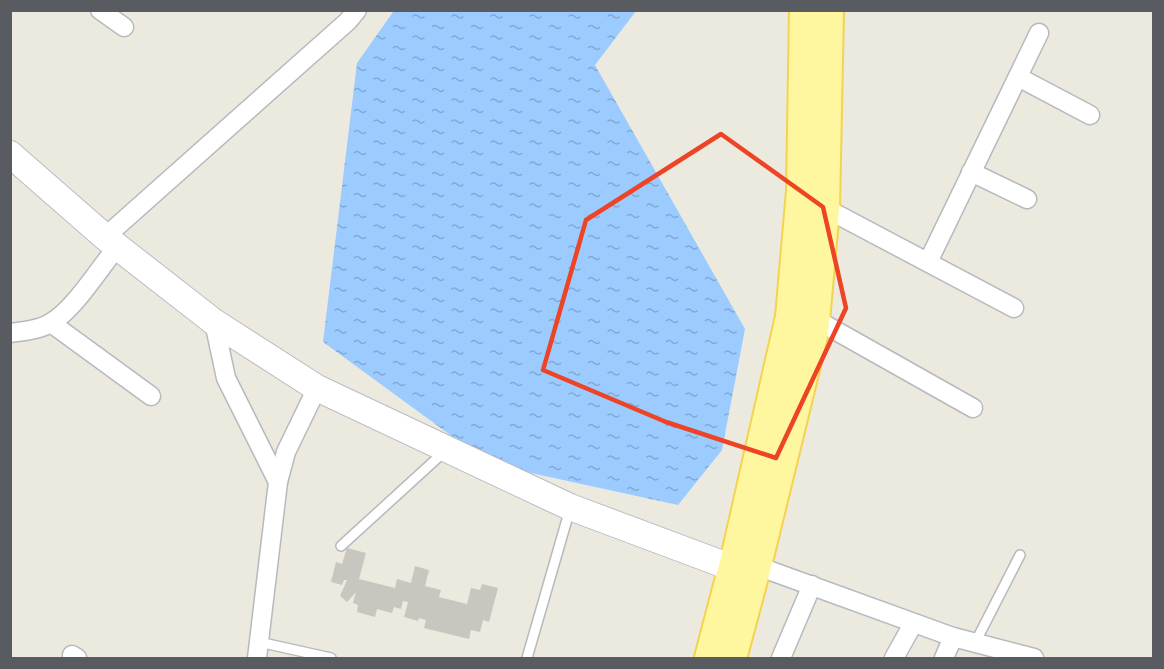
<svg xmlns="http://www.w3.org/2000/svg" width="1164" height="669" font-family="'Public Sans',sans-serif">
  <defs>
    <pattern id="water-ripples" width="26" height="14" patternUnits="userSpaceOnUse" patternTransform="scale(1.5)"><rect width="26" height="14" fill="#9bcbff"/><path d="M2 4q2-2 4 0t4 0M15 11q2-2 4 0t4 0" fill="none" stroke="#81a8d2"/></pattern>
  </defs>
  <rect width="100%" height="100%" fill="#eceade"/>
  <path fill="url(#water-ripples)" d="M397,10L636,11L595,65L745,329L722,450L678,505L490,464L323,342L357,63L393,12Z"/>
  <path fill="#c8c6be" d="M347,548L366,553L359,579L395,588L397,579L411,583L415,566L429,570L425,586L441,590L439,597L467,604L471,588L480,590L482,584L498,588L489,622L483,620L480,632L471,630L469,639L424,628L426,620L419,618L418,621L404,617L408,602L403,601L401,609L394,607L392,613L377,609L375,617L357,612L358,605L353,603L356,592L347,602L340,596L347,580H344L342,585L331,582L336,562L342,564Z"/>
  <g fill="none" stroke-linecap="round" stroke-linejoin="round">
    <defs>
      <g id="lane">
        <path d="M341,546L444,452"/>
        <path d="M259,642L331,658"/>
        <path d="M975,643L1020,555"/>
        <path d="M527,658L570,509"/>
      </g>
      <g id="street">
        <path d="M100,10L124,27"/>
        <path d="M1018,77L1090,115"/>
        <path d="M971,172L1027,199"/>
        <path d="M825,208L1014,308"/>
        <path d="M105,237L348,21L357,10"/>
        <path d="M928,262L1039,33"/>
        <path d="M815,319L973,408"/>
        <path d="M214,322L226,378L278,482"/>
        <path d="M51,323L151,396"/>
        <path d="M10,333C24,331 40,330 52,322C75,308 99,269 117,247"/>
        <path d="M749,563L953,637L1034,658"/>
        <path d="M72,655L77,658"/>
        <path d="M257,658L278,482L286,452L317,388"/>
        <path d="M781,658L812,585"/>
        <path d="M894,658L913,624"/>
        <path d="M944,658L953,637"/>
      </g>
      <path id="secondary" d="M10,154L105,237L214,322L317,388L570,507L733,568"/>
      <g id="primary">
        <path d="M709,658L735,559L790,317L801,191L804,10"/>
        <path d="M732,658L757,565L814,332L825,208L829,10"/>
      </g>
    </defs>
    <use href="#lane" stroke="#b7b9be" stroke-width="12"/>
    <use href="#street" stroke="#b7b9be" stroke-width="21"/>
    <use href="#secondary" stroke="#babcc3" stroke-width="28"/>
    <use href="#primary" stroke="#f3d350" stroke-width="32"/>
    <use href="#lane" stroke="#fff" stroke-width="9"/>
    <use href="#street" stroke="#fff" stroke-width="18"/>
    <use href="#secondary" stroke="#fff" stroke-width="26"/>
    <use href="#primary" stroke="#fff7a0" stroke-width="28"/>
  </g>
  <path fill="none" stroke="#ec4424" stroke-width="4.5" stroke-linejoin="round" d="M721,134L823,207L846,308L776,458L666,422L543,370L586,220Z"/>
  <rect width="1164" height="669" fill="none" stroke="#585b60" stroke-width="24"/>
</svg>
